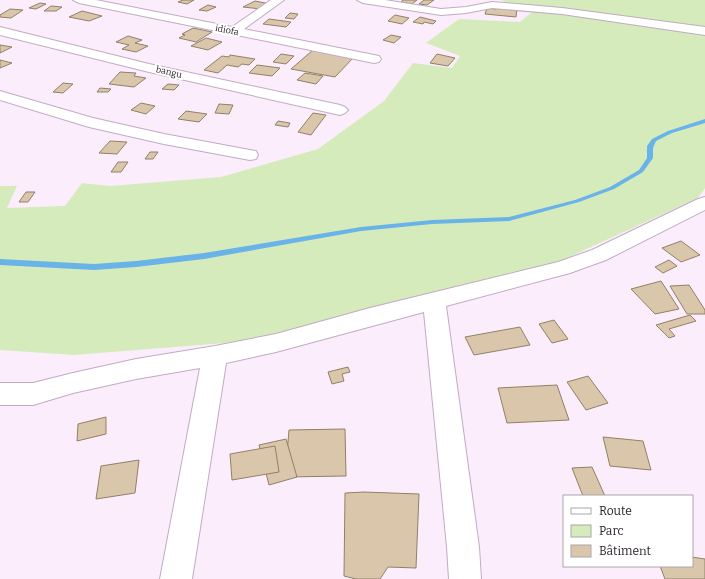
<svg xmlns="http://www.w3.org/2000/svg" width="705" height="579" font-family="Bitter,serif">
  <rect width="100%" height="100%" fill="#fcedfd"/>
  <path fill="#d5ebbb" d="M501,0H705V188L698,198L543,269L263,340L74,355L0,350V186H17L7,208L65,206L82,183L110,186L221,177L318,149L384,101L413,63L452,68L460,56L426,43L459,19L520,22L532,12Z"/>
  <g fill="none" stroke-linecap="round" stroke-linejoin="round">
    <path fill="#6ab3e8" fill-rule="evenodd" d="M705,119V123L672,133L656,141L653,148V158L643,172L614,189L579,202L509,221L432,224L361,231L204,259L136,267L94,270L0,265V259L94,264L136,261L204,253L361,227L432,220L509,217L575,200L610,187L639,170L647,158V146L652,139L668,131Z"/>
  </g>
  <g fill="#dac7ab" stroke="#918066">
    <path d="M183,0H194L187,4L178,2Z"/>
    <path d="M403,0H417L412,4L401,2Z"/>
    <path d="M424,0H434L427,5L419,4Z"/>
    <path d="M255,1L270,4L261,9L243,7Z"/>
    <path d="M40,3L46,4L36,9L29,8Z"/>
    <path d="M208,5L216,7L207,11L199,10Z"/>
    <path d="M51,6L62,7L56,11H44Z"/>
    <path d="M497,7L517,9L516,17L485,14L487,8L496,9Z"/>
    <path d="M10,9L23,10L11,18L0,17V15Z"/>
    <path d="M82,11L102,16L89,21L69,17Z"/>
    <path d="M290,13L298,14L294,19L285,18Z"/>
    <path d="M395,15L409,18L402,24L388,21Z"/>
    <path d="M420,17L436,21L433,24L424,22L423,24L413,22Z"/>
    <path d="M269,19L291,22L286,27L263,24Z"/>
    <path d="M193,28L212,32L196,42L179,38L185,35L182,34Z"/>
    <path d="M391,35L401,37L394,43L383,40Z"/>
    <path d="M128,36L142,40L135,43L148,46L136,52L122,49L129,45L116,42Z"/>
    <path d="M206,38L222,42L208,50L191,46Z"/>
    <path d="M0,45L12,47L0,53Z"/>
    <path d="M313,50L354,57L335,77L291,69Z"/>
    <path d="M281,54L294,56L286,64L273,62Z"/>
    <path d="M437,54L455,58L448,66L430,63Z"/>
    <path d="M230,55L255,59L249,65L242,64L238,67L227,65L218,73L204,70L222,56L229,57Z"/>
    <path d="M0,60L12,63L0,68Z"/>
    <path d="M257,65L280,68L272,76L249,73Z"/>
    <path d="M120,72L136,73L134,76L146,78L134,87L109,84Z"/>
    <path d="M305,73L323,76L316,84L297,80Z"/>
    <path d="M63,83L73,84L63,93L53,92Z"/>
    <path d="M168,84L179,85L174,90L162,89Z"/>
    <path d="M100,88L111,89L108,92H97Z"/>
    <path d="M141,103L155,106L146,114L131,110Z"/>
    <path d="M219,104L233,105L229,114L215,113Z"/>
    <path d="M186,111L207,114L199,122L178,119Z"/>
    <path d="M313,113L326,115L311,135L298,132Z"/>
    <path d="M278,121L290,123L288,127L275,125Z"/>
    <path d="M110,141L127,142L117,154L99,153Z"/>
    <path d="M150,152H158L153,159H145Z"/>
    <path d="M118,162H128L121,172H111Z"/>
    <path d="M26,192H35L28,202H19Z"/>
    <path d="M681,241L700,255L681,262L662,248Z"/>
    <path d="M669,260L677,266L663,273L655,267Z"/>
    <path d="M661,281L679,309L655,314L631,289Z"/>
    <path d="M689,285L705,310V314H687L670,286Z"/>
    <path d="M690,315L696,321L669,329L675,336L669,338L656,325Z"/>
    <path d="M554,320L568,339L552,343L539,324Z"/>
    <path d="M520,327L530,345L474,355L465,337Z"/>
    <path d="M348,367L350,372L342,374L344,381L332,384L328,372Z"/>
    <path d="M588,376L608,403L586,410L567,382Z"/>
    <path d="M557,385L569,420L507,423L498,388Z"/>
    <path d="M106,417V434L77,441L78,424Z"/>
    <path d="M345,429L346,476L285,477L289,430Z"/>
    <path d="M603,437L643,441L651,470L610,466Z"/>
    <path d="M286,439L297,477L269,485L259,445Z"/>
    <path d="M275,446L279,472L232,480L230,454Z"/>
    <path d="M139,460L135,493L96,499L101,466Z"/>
    <path d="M592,467L605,496H583L572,468Z"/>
    <path d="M364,492L419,494L416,568L388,567L380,579H356L344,576L345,493Z"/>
    <path d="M692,557L705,559V579H665L660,566H692Z"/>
  </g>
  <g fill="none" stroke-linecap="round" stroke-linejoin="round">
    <defs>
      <g id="minor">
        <path d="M73,0H96L232,27L271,0H284L244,29L379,56L381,59L379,62L374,63L79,3Z"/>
        <path d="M357,0H385L441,9L466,7L492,2L562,8L705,27V35L562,14L492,8L466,13L441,15L363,3Z"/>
        <path d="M0,27L149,64L340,105L345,107L348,110L345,113L340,115L149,72L0,35Z"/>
        <path d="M0,91L93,118L164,134L250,150L256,151L258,155L256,159L250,160L164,144L89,127L0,100Z"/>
        <path d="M705,197V210L606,260L570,273L446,306L479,547L481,579H449L447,547L424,312L276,352L226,363L192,579H160L200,368L136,379L73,393L33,405H0V383H33L73,373L136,359L215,346L276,334L370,308L558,262L592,250L698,199Z"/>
      </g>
    </defs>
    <use href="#minor" stroke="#c1abc4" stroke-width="2"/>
    <use href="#minor" fill="#fff" fill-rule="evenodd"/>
  </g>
  <g text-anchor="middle" stroke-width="4" stroke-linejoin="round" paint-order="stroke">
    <g font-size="9" fill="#2a212b" stroke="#fff">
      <text transform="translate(227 30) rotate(11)" y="3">idiofa</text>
      <text transform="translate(169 72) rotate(13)" y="3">bangu</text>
    </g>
  </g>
  <rect x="563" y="495" width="130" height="72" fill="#ffffff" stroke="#aaa6aa"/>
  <rect x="571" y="508" width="20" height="6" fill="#ffffff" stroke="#aaa6aa"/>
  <text x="599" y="515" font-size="12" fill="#2a212b">Route</text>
  <rect x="571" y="525" width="20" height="12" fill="#d5ebbb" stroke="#aaa6aa"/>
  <text x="599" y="535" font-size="12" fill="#2a212b">Parc</text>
  <rect x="571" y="545" width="20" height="12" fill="#dac7ab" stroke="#aaa6aa"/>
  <text x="599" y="555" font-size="12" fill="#2a212b">Bâtiment</text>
</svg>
